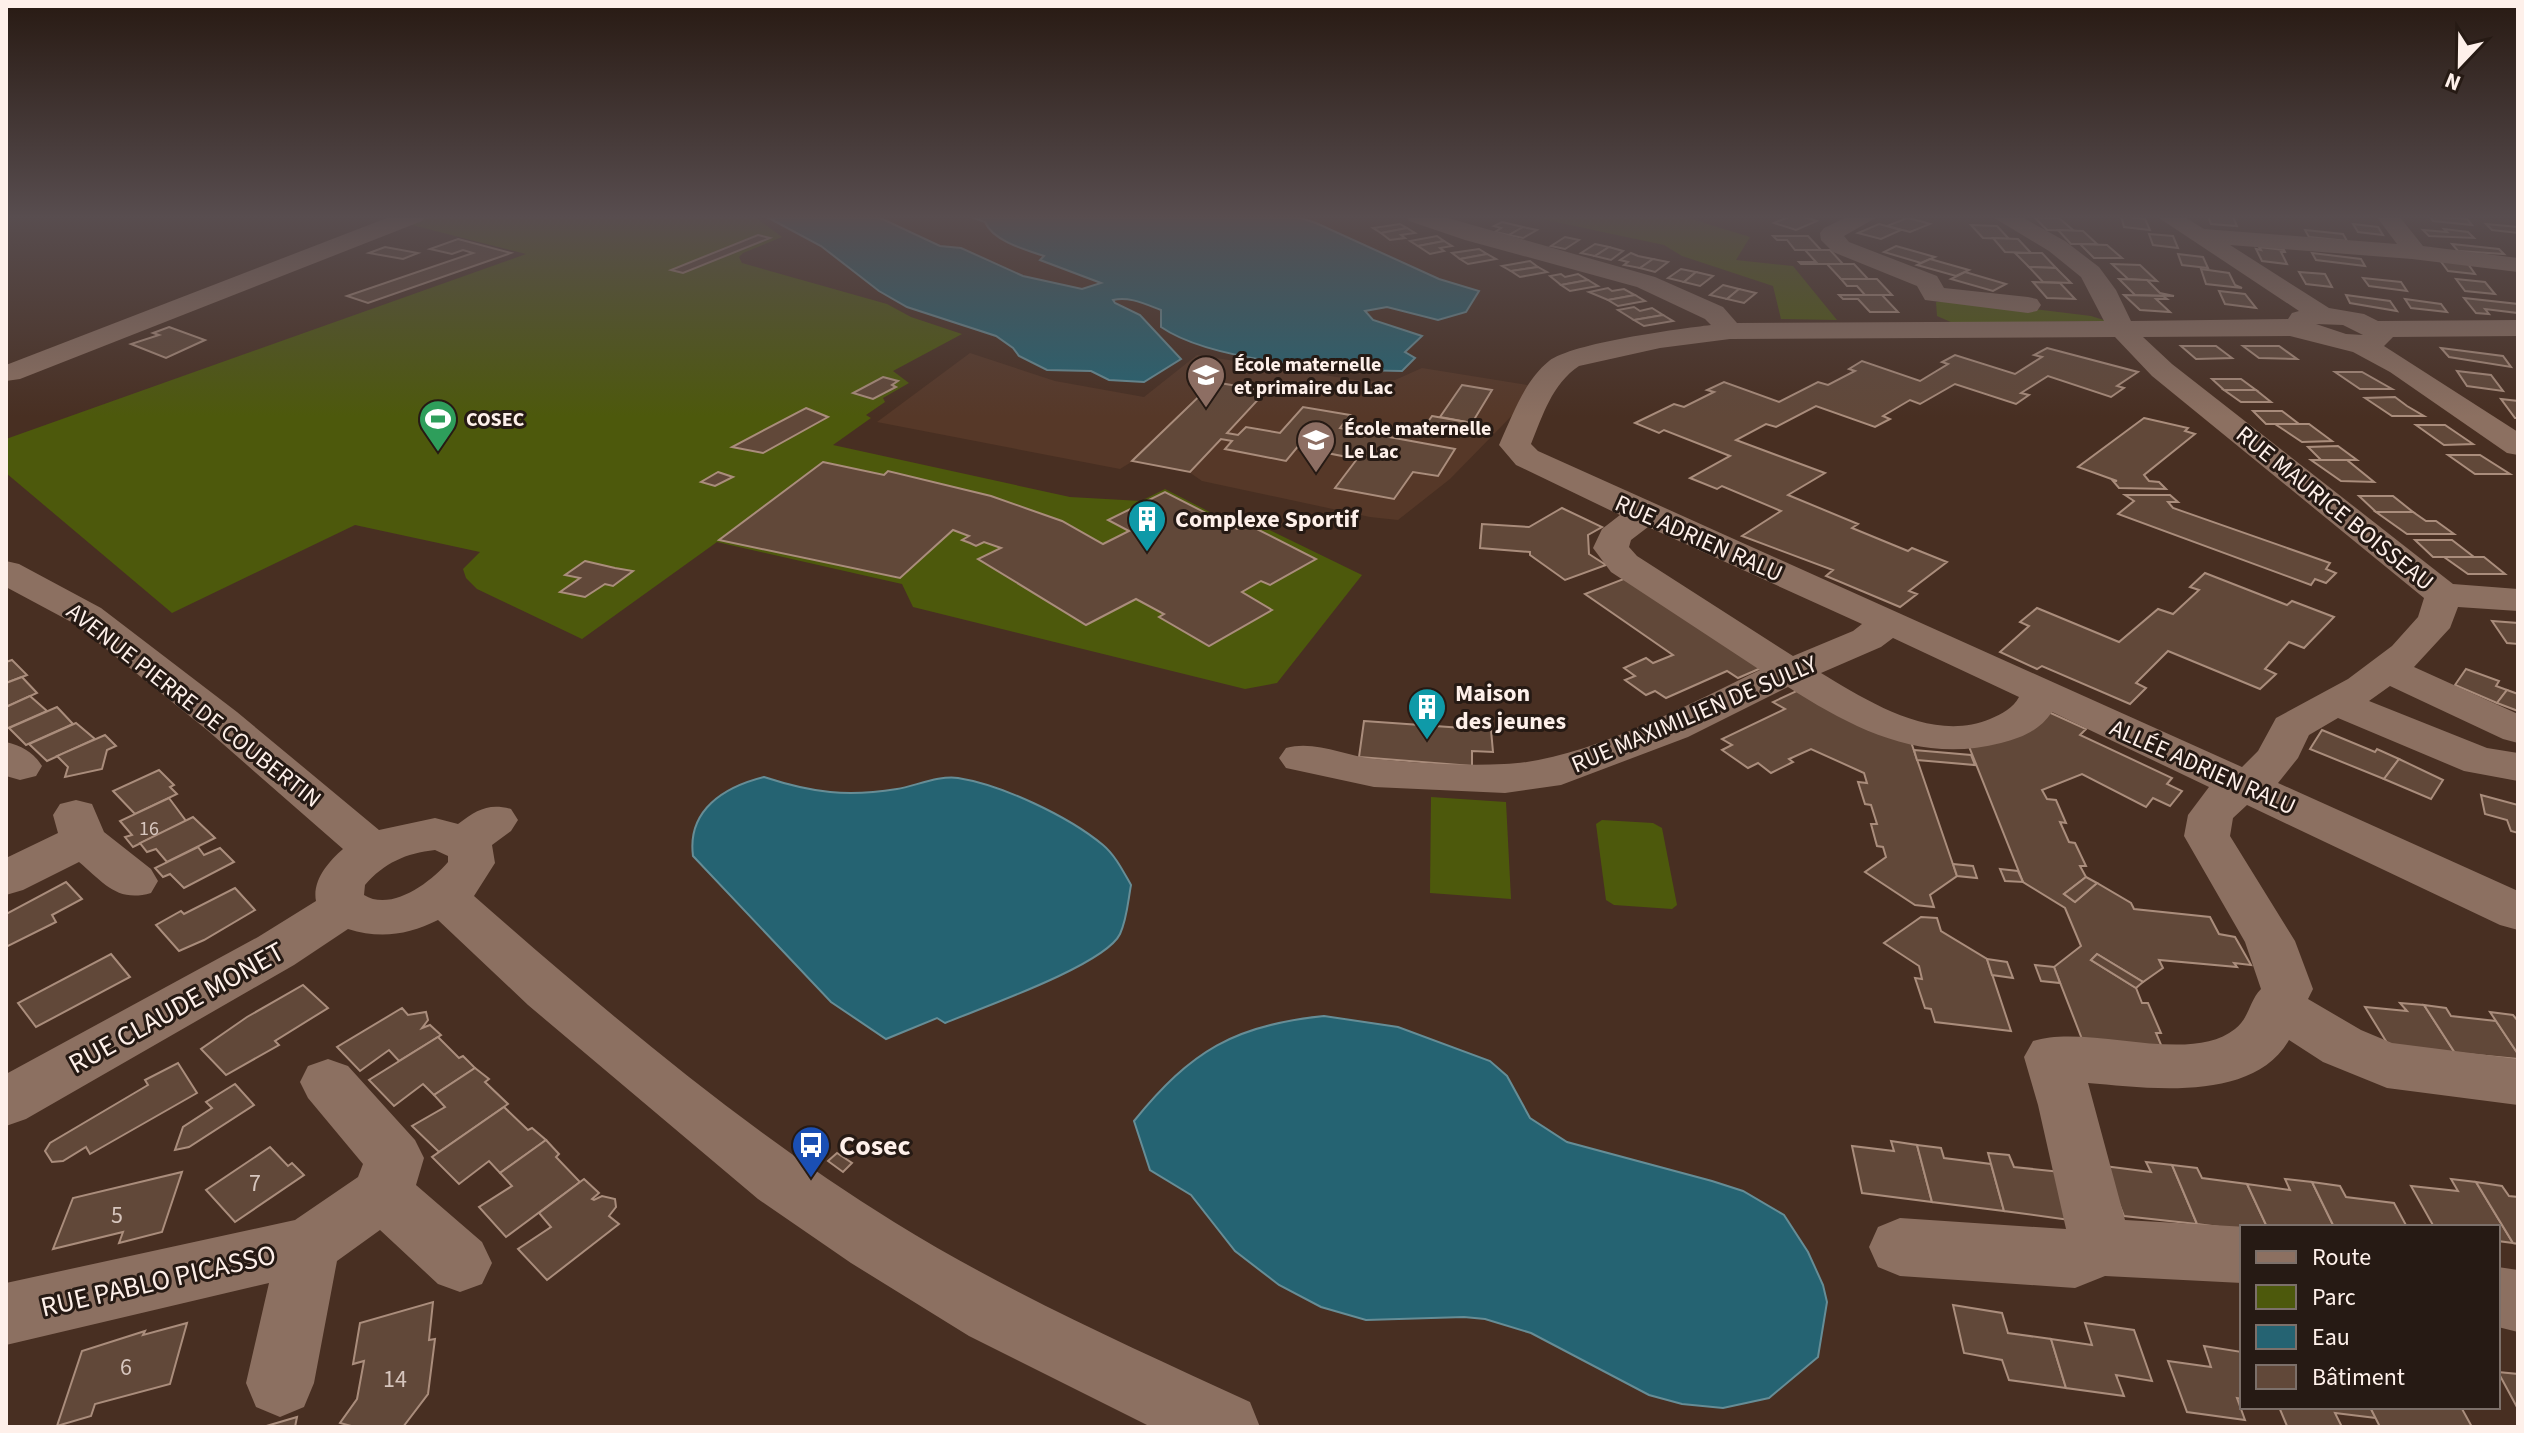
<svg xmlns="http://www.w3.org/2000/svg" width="2524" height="1433" font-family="'Source Sans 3',sans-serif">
  <rect width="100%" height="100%" fill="#482f22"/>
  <path fill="#563828" d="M970,353L1055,381L1144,397L1197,355L1362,381L1395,380L1422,368L1540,387L1450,479L1398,520L1370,517L1202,481L1189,472L1133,461L1120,469L877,422Z"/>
  <g fill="#4d590c">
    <path d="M429,216H754L782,237L743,253L739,257L742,263L887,304L911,317L962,334L893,371L909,383L883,398L885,402L866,415L871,418L833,445L1070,497L1141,501L1165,489L1237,526L1251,521L1362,575L1277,683L1245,689L913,607L902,584L717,542L582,639L477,589L466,578L463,569L480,552L355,525L172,613L6,473V439L526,254L408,224Z"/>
    <path d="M1527,216H1682L1750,237L1736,260L1793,266L1837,320L1781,319L1773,286L1682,256L1664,245Z"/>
    <path d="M1962,300L2091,316L2107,321L1953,323L1937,316L1936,302Z"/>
    <path d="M1431,797L1506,802L1511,899L1430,893Z"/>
    <path d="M1602,820L1653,823L1662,828L1677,905L1672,909L1614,905L1606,900L1596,824Z"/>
  </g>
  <g fill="#256372" stroke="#668d96" stroke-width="2">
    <path d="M765,216H876L940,246L961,248L1023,276L1082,289L1101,283L1040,260L1044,256C1026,250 993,241 985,222L968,216H1294L1316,223L1439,279L1479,291L1466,312L1438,320L1387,307L1365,311L1373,320L1422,336L1405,352L1415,358L1402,371C1340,371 1212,362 1161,327V310C1145,304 1129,296 1113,300L1115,303L1140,315L1181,359L1144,382L1109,380L1091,371L1047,370L1019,356L1013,348L996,336L907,307L879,291L821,246Z"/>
    <path d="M764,777C813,793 847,797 897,789C915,786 940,775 958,778C1002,785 1068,816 1103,845C1115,855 1123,871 1131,885C1128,901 1127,919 1120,934C1105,965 981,1008 945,1023L937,1018L886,1039L831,1002L693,856C687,810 724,787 764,777Z"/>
    <path d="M1324,1016L1398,1027L1490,1061L1507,1076L1530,1118L1567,1142L1712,1181L1743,1191L1784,1215L1808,1252L1823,1285L1827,1302L1818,1357L1769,1398L1723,1408L1682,1404L1649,1395L1531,1333L1485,1319L1464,1317L1366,1320L1321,1307L1279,1285L1235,1251L1191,1195L1150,1170L1134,1121C1191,1051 1234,1025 1324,1016Z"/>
  </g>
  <g fill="#614839" stroke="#aa8d7c" stroke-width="2">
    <path d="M1791,216H1801L1817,221L1796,230L1774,223Z"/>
    <path d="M2121,216L2145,219L2150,230L2124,227Z"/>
    <path d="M2208,216L2233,217L2237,226L2211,224Z"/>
    <path d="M2430,216L2467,219L2472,225L2433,221Z"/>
    <path d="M2034,217L2059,218L2074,231L2047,230Z"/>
    <path d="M1907,218L1920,221L1930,224L1910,232L1887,226Z"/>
    <path d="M1502,222L1523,227L1509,235L1495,232L1501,228L1494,226Z"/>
    <path d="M1400,224L1407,228L1381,233L1373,228Z"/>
    <path d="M1879,224L1901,230L1881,239L1858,233Z"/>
    <path d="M2353,224L2378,227L2383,235L2358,232Z"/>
    <path d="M2486,224L2518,227V233L2492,230Z"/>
    <path d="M1971,225L1997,226L2009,239L1983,238Z"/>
    <path d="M1523,227L1537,230L1523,238L1509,235Z"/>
    <path d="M1407,228L1415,233L1401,235L1405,238L1390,240L1381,233Z"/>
    <path d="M2444,229L2468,232L2474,238L2429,236L2423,230L2447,232Z"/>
    <path d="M2058,230L2083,231L2097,244H2071Z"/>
    <path d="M2305,230L2343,234L2347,241L2309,237Z"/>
    <path d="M2149,234L2173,236L2178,248L2153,245Z"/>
    <path d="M758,235L770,238L683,273L671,270Z"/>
    <path d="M1437,236L1444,241L1418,246L1410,241Z"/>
    <path d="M1773,236H1808L1821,250H1795L1787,240H1777Z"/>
    <path d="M1565,237L1579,240L1565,249L1551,246Z"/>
    <path d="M1993,238L2018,239L2031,253L2005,252Z"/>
    <path d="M458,239L511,253L368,303L347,296L473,253L463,250L452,254L430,249Z"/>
    <path d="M1444,241L1452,246L1440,248L1444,251L1430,254L1418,246Z"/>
    <path d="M1595,244L1609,247L1595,256L1581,253Z"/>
    <path d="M2080,244L2107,245L2122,258H2094Z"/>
    <path d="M2452,244L2499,249L2504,254L2458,251Z"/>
    <path d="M1896,246L1935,257L1921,263L1884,252Z"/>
    <path d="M385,247L418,253L403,259L369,253Z"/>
    <path d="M1609,247L1623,251L1611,260L1595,256Z"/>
    <path d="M2259,247L2284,250L2285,252H2281L2287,264L2262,261L2256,249L2261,250Z"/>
    <path d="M1479,249L1487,254L1460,259L1452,253Z"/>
    <path d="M1805,250H1830L1843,264H1801L1799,262H1816Z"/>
    <path d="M1631,253L1638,256L1653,259L1640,268L1624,265L1628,262L1620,260Z"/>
    <path d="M2015,253H2042L2056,268L2029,267Z"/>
    <path d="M2312,253L2361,259L2365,266L2316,260Z"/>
    <path d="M1487,254L1496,259L1468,264L1460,259Z"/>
    <path d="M2178,254L2203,257L2208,268L2182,265Z"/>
    <path d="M1653,259L1668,262L1655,272L1640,268Z"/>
    <path d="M1930,259L1969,270L1956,276L1917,265Z"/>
    <path d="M2439,259L2466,261L2475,274L2448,271Z"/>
    <path d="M1530,261L1538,267L1511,271L1502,266Z"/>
    <path d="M1827,264H1854L1868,279H1841Z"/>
    <path d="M2112,264L2140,265L2157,281L2128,279Z"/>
    <path d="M1538,267L1547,272L1520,277L1511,271Z"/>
    <path d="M2029,267L2056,268L2071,283L2043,282Z"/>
    <path d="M1681,269L1696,272L1684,282L1668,278Z"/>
    <path d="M2201,269L2229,273L2235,285L2242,288L2206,284Z"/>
    <path d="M1696,272L1713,276L1700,286L1684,282Z"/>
    <path d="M1965,272L2006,284L1993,291L1951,279Z"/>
    <path d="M2299,272L2325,274L2332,287L2306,284Z"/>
    <path d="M1561,274L1565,277L1578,274L1588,280L1561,285L1550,276Z"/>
    <path d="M2363,278L2401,282L2407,291L2369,286Z"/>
    <path d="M1841,279H1877L1892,295H1865L1857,286H1847Z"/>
    <path d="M2119,279L2147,280L2160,293L2174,296L2135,295Z"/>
    <path d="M2456,279L2485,282L2495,294L2465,291Z"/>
    <path d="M1588,280L1598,286L1570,291L1561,285Z"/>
    <path d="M2033,282L2060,283L2075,299L2047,298Z"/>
    <path d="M1723,285L1739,289L1727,299L1710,295Z"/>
    <path d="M1608,288L1612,291L1624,289L1635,295L1608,300L1589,292Z"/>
    <path d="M1739,289L1756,293L1744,303L1727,299Z"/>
    <path d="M2219,291L2245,294L2256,308L2225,304Z"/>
    <path d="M1635,295L1645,301L1618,306L1608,300Z"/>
    <path d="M1839,295H1882L1898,312H1870L1858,299H1843Z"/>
    <path d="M2124,295L2163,296L2167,299H2156L2170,312L2140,310Z"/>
    <path d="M2346,295L2390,301L2397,311L2350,303Z"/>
    <path d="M2464,298L2518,304V313L2485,309L2489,314L2476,313Z"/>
    <path d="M2405,299L2441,304L2447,312L2411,308Z"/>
    <path d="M1634,307L1640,311L1652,308L1663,315L1634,320L1618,310Z"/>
    <path d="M1663,315L1673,321L1644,326L1634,320Z"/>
    <path d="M169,327L205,340L166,358L131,344L159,335L153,333Z"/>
    <path d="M2181,346H2216L2232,358L2196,359Z"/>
    <path d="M2243,346H2279L2297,359L2259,358Z"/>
    <path d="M2047,348L2138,372L2117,386L2124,388L2111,397L2048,376L2021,393L2029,395L2016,404L1955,384L1920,404L1910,400L1883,416L1890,419L1875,427L1816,406L1776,427L1766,424L1736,440L1825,473L1788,495L1858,524L1852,528L1908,551L1912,548L1947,562L1909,591L1917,594L1900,607L1826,576L1833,570L1742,536L1781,511L1722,486L1717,489L1690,478L1730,456L1664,430L1659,433L1635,423L1674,404L1684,407L1714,392L1707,390L1724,382L1779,402L1818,382L1828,385L1855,371L1849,369L1862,361L1920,381L1948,364L1942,362L1955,355L2015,374L2042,357L2034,355Z"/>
    <path d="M2441,348L2503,356L2511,367L2449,357Z"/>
    <path d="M2457,371L2491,375L2503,391L2467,386Z"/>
    <path d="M2335,372H2362L2392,389H2360Z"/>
    <path d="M883,377L898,381L892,385L896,387L873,399L853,393Z"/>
    <path d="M2212,379H2241L2256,390H2224Z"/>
    <path d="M1214,382L1266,391L1227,433L1238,435L1246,427L1280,433L1303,407L1350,415L1340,428L1455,449L1438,476L1413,472L1394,499L1335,488L1357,459L1322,452L1329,443L1304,439L1286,461L1225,449L1232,441L1221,439L1190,472L1132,461Z"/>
    <path d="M1462,385L1492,390L1472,423L1440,417Z"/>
    <path d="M2224,390H2256L2271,402H2241Z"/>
    <path d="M2395,397L2407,406L2424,416H2392L2365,398Z"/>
    <path d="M2501,399L2518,401V418H2515Z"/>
    <path d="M806,408L828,417L763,453L732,447Z"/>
    <path d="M2253,411H2282L2299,424H2266Z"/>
    <path d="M1432,416L1472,423L1480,424L1474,435L1425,426Z"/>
    <path d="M2144,418L2188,428L2185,431L2195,434L2144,475L2149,481L2159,482L2166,489L2119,488L2113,481H2117L2078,467Z"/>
    <path d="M2275,424H2309L2332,441L2302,442Z"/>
    <path d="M2416,425H2445L2473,444L2444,445Z"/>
    <path d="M2338,446L2357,460H2321L2308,447Z"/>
    <path d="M2448,455H2480L2510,474H2475Z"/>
    <path d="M2311,460H2347L2374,482L2341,481Z"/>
    <path d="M823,462L884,475L888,471L991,496L1062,521L1103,544L1129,531L1108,520L1165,492L1237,529L1247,524L1316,559L1270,585L1261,581L1242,592L1272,610L1209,646L1159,617L1164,614L1136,599L1086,625L978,559L1001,548L984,542L976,546L970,543L962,540L969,536L953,530L900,578L719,540Z"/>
    <path d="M718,472L733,477L715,486L701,482Z"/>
    <path d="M2125,495H2170L2178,502H2168L2173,508L2330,563L2326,569L2336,573L2326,583L2315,579L2311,585L2118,514L2134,501Z"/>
    <path d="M2359,496H2393L2413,512H2376Z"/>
    <path d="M1562,508L1602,527L1588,535L1589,554L1606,565L1565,580L1530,555V552L1480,548L1482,524L1529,527Z"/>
    <path d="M2376,512H2413L2426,521H2436L2454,534H2407Z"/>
    <path d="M2415,540H2452L2474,557H2433Z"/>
    <path d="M2444,557H2484L2505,574H2468Z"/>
    <path d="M585,561L615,568L633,571L613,586L605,584L585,597L560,592L580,578L565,575Z"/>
    <path d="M2205,573L2287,605L2292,601L2334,617L2304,648L2289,642L2265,669L2276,674L2260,689L2168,651L2136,683L2146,688L2130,704L2042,666L2037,669L2000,652L2029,626L2020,622L2037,608L2119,642L2158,609L2173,614L2199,590L2190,587Z"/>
    <path d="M1626,578L1768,665L1738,678L1727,671L1666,698L1655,691L1646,695L1625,680L1635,676L1624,668L1646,658L1653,663L1673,655L1585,594Z"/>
    <path d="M2492,621L2518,623V644L2507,643Z"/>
    <path d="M12,660L27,675L6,683V662Z"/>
    <path d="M2466,669L2499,681L2496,686L2507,690L2497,703L2455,685Z"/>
    <path d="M22,677L37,693L6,707V683Z"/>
    <path d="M1803,688L1910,739L1957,876L1930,895L1934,907L1915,905L1865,872L1886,857L1883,847L1877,846L1871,824H1877L1871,805L1865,804L1858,782L1867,783L1864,773L1811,749L1789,759L1793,762L1771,773L1758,763L1748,768L1722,750L1732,745L1722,739L1785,709L1773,702Z"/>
    <path d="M2507,690L2518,694V711L2497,703Z"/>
    <path d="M30,696L47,711L6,729V707Z"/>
    <path d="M57,707L73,724L26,745L9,728Z"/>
    <path d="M2042,709L2086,729L2080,735L2172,778L2167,784L2182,791L2170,806L2153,798L2146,807L2082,774L2042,790L2047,799L2056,800L2066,823L2060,822L2069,842L2075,843L2086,866H2080L2086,877L2064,894L2075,902L2097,883L2131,903L2134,909L2210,917L2219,934L2235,937L2251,965L2234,963L2237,967L2159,960L2163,968L2143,982L2097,954L2091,960L2136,988L2142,1003H2148L2161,1033H2156L2162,1047L2082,1039L2054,967L2081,946L2065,908L2023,882L1968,744Z"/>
    <path d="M1364,721L1491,730L1493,752L1472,751V766L1359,757Z"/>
    <path d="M76,723L95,739L47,761L29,744Z"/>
    <path d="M2322,730L2375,752L2377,749L2399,759L2384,779L2310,749Z"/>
    <path d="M105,735L116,746L107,750L102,769L65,777L68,767L57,756Z"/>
    <path d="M1914,750L1971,755L1975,765L1917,760Z"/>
    <path d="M2399,759L2443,780L2431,799L2384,779Z"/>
    <path d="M159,770L174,785L170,787L177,794L135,814L113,791Z"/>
    <path d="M2481,795L2518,805V833L2511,831L2507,820L2485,814Z"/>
    <path d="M169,798L186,821L133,847L125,837L132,835L120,821Z"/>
    <path d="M193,817L215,838L167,862L156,849L147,852L140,843Z"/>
    <path d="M198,847L204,855L220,848L234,862L184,888L170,874L163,877L155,868Z"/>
    <path d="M1953,864L1973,866L1977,878L1957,876Z"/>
    <path d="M2000,869L2018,871L2023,882L2005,881Z"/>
    <path d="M2086,877L2097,883L2075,902L2064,894Z"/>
    <path d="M66,882L82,899L52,915L56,922L6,947V914Z"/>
    <path d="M235,888L255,910L204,940L179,951L156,925L181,911L184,914Z"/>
    <path d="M1921,917L1937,918L1941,931L1987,959L2011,1031L1935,1022L1931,1009L1925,1008L1915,978L1922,979L1919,966L1884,943Z"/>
    <path d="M111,954L130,977L36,1027L18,1003Z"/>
    <path d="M2097,954L2143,982L2136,988L2091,960Z"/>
    <path d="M1987,959L2007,962L2013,978L1992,975Z"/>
    <path d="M2035,965L2054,967L2060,983L2041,981Z"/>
    <path d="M303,985L328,1008L275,1041L279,1045L226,1075L201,1049L247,1017Z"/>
    <path d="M2400,1003L2424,1005L2455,1053L2389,1046L2365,1007L2407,1011Z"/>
    <path d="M2424,1005L2446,1008L2451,1016L2496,1021L2518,1054V1059L2455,1053Z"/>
    <path d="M402,1008L408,1015L426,1012L428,1020L422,1028L430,1025L441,1035L399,1061L389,1050L360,1071L337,1047Z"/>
    <path d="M2490,1012L2513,1015L2518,1021V1054Z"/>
    <path d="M438,1037L459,1058L463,1056L475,1068L434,1095L423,1084L394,1106L369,1080Z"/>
    <path d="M178,1063L197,1093L90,1154L86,1147L63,1161L52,1162L45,1151L50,1143L148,1085L145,1080Z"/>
    <path d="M475,1068L489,1079L485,1082L508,1104L439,1152L412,1126L445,1107L434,1095Z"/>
    <path d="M235,1084L254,1105L189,1147L175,1150L183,1127L212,1108L206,1102Z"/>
    <path d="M504,1107L528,1130L532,1128L546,1140L500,1173L489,1161L459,1184L432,1157Z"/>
    <path d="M546,1140L559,1154L556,1157L580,1182L506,1237L479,1207L512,1186L500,1173Z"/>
    <path d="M1891,1141L1917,1145L1932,1202L1862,1193L1852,1146L1894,1151Z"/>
    <path d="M1917,1145L1941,1148L1944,1158L1991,1164L2004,1211L1932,1202Z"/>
    <path d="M270,1147L288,1166L292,1163L304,1175L235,1222L206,1190Z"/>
    <path d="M837,1153L852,1163L843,1172L828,1161Z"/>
    <path d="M1988,1153L2009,1155L2014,1167L2061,1172L2077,1221L2004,1211Z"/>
    <path d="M2146,1162L2172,1165L2197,1224L2124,1216L2104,1166L2151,1172Z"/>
    <path d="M2172,1165L2197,1168L2202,1178L2247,1184L2267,1227H2242V1230L2197,1224Z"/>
    <path d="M182,1172L162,1232L119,1243L123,1232L53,1249L73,1198Z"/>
    <path d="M584,1179L599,1193L592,1199L594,1200L602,1196L615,1199L616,1207L609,1216L619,1224L547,1280L518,1249L551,1227L539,1213Z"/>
    <path d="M2285,1179L2312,1182L2334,1227H2267L2247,1184L2290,1190Z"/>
    <path d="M2451,1179L2476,1182L2513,1243L2498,1241V1227H2434L2411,1186L2458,1191Z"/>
    <path d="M2312,1182L2340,1186L2346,1197L2394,1203L2407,1227H2334Z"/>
    <path d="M2476,1182L2502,1186L2509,1196L2518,1197V1244L2513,1243Z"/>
    <path d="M433,1302L429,1340L435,1339L428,1394L403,1427H355L340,1423L357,1399L364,1361L353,1364L360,1323Z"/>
    <path d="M1953,1305L2002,1313L2008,1333L2051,1339L2066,1388L2009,1380L2002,1360L1964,1353Z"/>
    <path d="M187,1323L170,1384L95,1404L91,1416L57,1426L82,1351L145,1331L143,1335Z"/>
    <path d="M2085,1323L2134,1330L2152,1381L2116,1375L2124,1396L2066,1388L2051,1339L2092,1345Z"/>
    <path d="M2204,1346L2242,1352V1399L2237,1398L2245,1420L2187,1412L2168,1361L2211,1367Z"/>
    <path d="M2498,1372L2518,1374V1409Z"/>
    <path d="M2279,1407H2370L2376,1418L2335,1413L2342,1427H2294L2287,1426Z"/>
    <path d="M2370,1407H2461L2472,1427H2380Z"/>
    <path d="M297,1417L295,1427H263Z"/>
  </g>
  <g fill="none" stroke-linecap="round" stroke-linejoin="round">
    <g fill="#8c7061" fill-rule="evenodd">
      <path d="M392,216H425L422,221L20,379L6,381V365Z"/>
      <path d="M1406,216H1441L1655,277L1723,307L1737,323L2104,321L2081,277L2049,251L1991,216H2020L2065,241L2099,267L2116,290L2131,321L2288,319L2292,313L2299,311L2156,216H2183L2204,229L2397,244L2376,216H2399L2423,246L2518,258V272L2412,259L2230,245L2329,308L2364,314L2378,321L2518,320V336L2393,337L2384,346L2518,432V455L2507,453L2390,372L2353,352L2290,336L2143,337L2172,364L2453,584L2518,589V611L2458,607L2450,628L2414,667L2518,714V743L2503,739L2390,686L2369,701L2487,748L2518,753V781L2464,771L2338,718L2309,735L2298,758L2278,783L2518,891V930L2500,925L2247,805L2233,818L2230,836L2295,941L2313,989L2308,999L2361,1030L2392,1043L2518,1059V1105L2387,1088L2323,1062L2289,1040C2253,1103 2148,1088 2088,1083L2125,1220L2247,1227H2242V1283L2105,1276L2075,1288L1900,1276L1878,1267L1869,1247L1878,1227L1900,1218L2066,1229L2038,1105L2024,1057L2033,1041C2088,1023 2189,1066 2235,1029C2250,1017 2249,1001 2261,989L2245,942L2184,836L2188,815L2209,787L2052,712C2040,730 2022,738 2001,743C1921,764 1854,729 1788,687L1688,737L1561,785L1505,793L1374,787L1286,768L1279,758L1286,748C1315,740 1345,756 1375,759C1417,763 1462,766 1504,764C1582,762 1689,704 1760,670L1611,572L1593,548L1602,529L1620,515L1516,465L1499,445C1512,417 1524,381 1549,361C1572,343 1678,329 1711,325L1705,319L1637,287L1465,240L1409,221ZM2316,324L2343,325L2363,335L2346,334ZM2115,337L2152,376L2424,598L2418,617L2392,646L2348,679L2276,718L2258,751L2242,767L1538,451L1531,444C1543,415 1552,384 1579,366L1660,348L1730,339ZM1648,527L1862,624L1853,631L1793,656L1637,556L1629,547L1631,540ZM1893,638L2019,697C2013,708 2002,714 1990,719C1932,743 1868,701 1821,673L1881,647Z"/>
      <path d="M1849,216H1879L1844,236L1849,242L1937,276L1944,288L2028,297L2037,299L2041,305L2037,311L2028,313L1925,300L1917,286L1833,252L1821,240L1820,233L1824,228Z"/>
      <path d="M6,561L19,564L101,608L237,712L379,830L435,818L458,824C477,810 488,803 511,809L518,820L511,831L492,845L495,863L474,896C605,1011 745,1130 894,1222C1007,1292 1129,1346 1250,1402L1260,1427H1151L969,1336L851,1263L758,1199L528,1005L438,920C408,935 380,939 348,929L294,965L26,1119L6,1126V1074L258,937L316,901C312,881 328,862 343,849L207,730L75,624L6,587ZM435,850L448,856V862C430,883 391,912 364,895L365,885C384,863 406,853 435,850Z"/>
      <path d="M6,742C22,746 33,752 42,766L36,776L20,780L6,776Z"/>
      <path d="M76,800L92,804L104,832L151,869L158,881L151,893C117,903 103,882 79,862L23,890L6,895V858L58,833L53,815L60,804Z"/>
      <path d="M328,1059L348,1066L415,1140L424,1158L416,1185L482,1242L492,1263L482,1284L460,1292L438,1284L380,1230L337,1261L314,1383L304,1407L280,1417L256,1407L246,1383L269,1283L6,1345V1283L295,1220L358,1177L363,1164L308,1098L300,1082L308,1066Z"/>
      <path d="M2498,1267L2518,1270V1332L2498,1327Z"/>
    </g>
  </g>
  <linearGradient id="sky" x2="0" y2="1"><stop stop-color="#281a13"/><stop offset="0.52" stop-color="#584d4f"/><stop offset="1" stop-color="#584d4f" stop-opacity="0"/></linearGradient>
  <rect width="2524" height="417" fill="url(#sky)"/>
  <defs>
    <symbol id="school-pin" viewBox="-11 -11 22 30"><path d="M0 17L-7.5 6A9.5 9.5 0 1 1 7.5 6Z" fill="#8d6e63" stroke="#261a14"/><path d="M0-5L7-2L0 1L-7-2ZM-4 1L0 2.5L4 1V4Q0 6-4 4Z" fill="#fff"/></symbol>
    <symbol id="stadium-pin" viewBox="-11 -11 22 30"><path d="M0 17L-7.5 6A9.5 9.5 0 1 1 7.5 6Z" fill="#2e9e5b" stroke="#261a14"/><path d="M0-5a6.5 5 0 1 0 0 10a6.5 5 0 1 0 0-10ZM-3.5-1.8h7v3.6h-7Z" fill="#fff"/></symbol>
    <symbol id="building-pin" viewBox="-11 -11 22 30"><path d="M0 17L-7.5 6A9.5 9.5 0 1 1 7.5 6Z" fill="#0f9aa8" stroke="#261a14"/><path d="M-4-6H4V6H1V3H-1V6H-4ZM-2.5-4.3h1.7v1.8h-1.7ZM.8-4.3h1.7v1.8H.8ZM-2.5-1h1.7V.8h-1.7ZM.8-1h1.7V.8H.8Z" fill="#fff"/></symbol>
    <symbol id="bus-pin" viewBox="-11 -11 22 30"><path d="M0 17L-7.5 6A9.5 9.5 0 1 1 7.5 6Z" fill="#1a4fb4" stroke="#261a14"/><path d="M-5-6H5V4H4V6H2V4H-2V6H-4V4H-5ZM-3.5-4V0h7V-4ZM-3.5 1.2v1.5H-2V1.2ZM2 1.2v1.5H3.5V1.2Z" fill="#fff"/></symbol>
  </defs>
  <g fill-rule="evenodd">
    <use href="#school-pin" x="1184" y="353" width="44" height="60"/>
    <use href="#stadium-pin" x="416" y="397" width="44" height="60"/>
    <use href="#school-pin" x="1294" y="418" width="44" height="60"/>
    <use href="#building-pin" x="1125" y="497" width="44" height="60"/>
    <use href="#building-pin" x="1405" y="685" width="44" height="60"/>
    <use href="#bus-pin" x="789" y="1123" width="44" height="60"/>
  </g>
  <g text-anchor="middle" stroke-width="6" stroke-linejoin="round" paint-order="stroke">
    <g font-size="20" font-weight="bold" fill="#fef0ea" stroke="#261a14" text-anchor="start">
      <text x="1234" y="371">École maternelle<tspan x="1234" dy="23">et primaire du Lac</tspan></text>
      <text x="466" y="426">COSEC</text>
      <text x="1344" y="435">École maternelle<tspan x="1344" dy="23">Le Lac</tspan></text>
    </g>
    <g font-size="20" fill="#d7c6be">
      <text x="149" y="835">16</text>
    </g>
    <g font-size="24" fill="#fef0ea" stroke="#261a14">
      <text transform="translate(2335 508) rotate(39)" y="8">RUE MAURICE BOISSEAU</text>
      <text transform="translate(1699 538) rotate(24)" y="8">RUE ADRIEN RALU</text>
      <text transform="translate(194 705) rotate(38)" y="8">AVENUE PIERRE DE COUBERTIN</text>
      <text transform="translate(1694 714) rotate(-23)" y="8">RUE MAXIMILIEN DE SULLY</text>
      <text transform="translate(2203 767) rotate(24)" y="8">ALLÉE ADRIEN RALU</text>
    </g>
    <g font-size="24" font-weight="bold" fill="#fef0ea" stroke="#261a14" text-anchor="start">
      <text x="1175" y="527">Complexe Sportif</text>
      <text x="1455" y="701">Maison<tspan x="1455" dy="28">des jeunes</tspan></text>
    </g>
    <g font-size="24" fill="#d7c6be">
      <text x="255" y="1191">7</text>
      <text x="117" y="1223">5</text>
      <text x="126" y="1375">6</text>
      <text x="395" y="1387">14</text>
    </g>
    <g font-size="28" fill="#fef0ea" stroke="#261a14">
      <text transform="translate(176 1007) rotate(-29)" y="10">RUE CLAUDE MONET</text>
      <text transform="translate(158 1280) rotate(-13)" y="10">RUE PABLO PICASSO</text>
    </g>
    <g font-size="28" font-weight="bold" fill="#fef0ea" stroke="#261a14" text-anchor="start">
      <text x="839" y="1155">Cosec</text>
    </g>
  </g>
  <rect width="2524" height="1433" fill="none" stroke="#fef0ea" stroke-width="16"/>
  <rect x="2240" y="1225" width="260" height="184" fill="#261a14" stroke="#7c706a" stroke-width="2"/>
  <rect x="2256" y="1251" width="40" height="12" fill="#8c7061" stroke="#7c706a" stroke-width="2"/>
  <text x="2312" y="1265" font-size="24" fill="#fef0ea">Route</text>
  <rect x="2256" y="1285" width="40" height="24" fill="#4d590c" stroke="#7c706a" stroke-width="2"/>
  <text x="2312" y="1305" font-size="24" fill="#fef0ea">Parc</text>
  <rect x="2256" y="1325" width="40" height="24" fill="#256372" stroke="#7c706a" stroke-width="2"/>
  <text x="2312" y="1345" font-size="24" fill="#fef0ea">Eau</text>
  <rect x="2256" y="1365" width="40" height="24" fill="#614839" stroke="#7c706a" stroke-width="2"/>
  <text x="2312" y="1385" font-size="24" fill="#fef0ea">Bâtiment</text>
  <g transform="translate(2460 64) rotate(202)" stroke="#261a14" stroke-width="6" paint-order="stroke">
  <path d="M0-6L14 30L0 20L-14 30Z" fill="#fef0ea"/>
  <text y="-12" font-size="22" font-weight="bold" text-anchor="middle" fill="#fef0ea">N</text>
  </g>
</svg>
